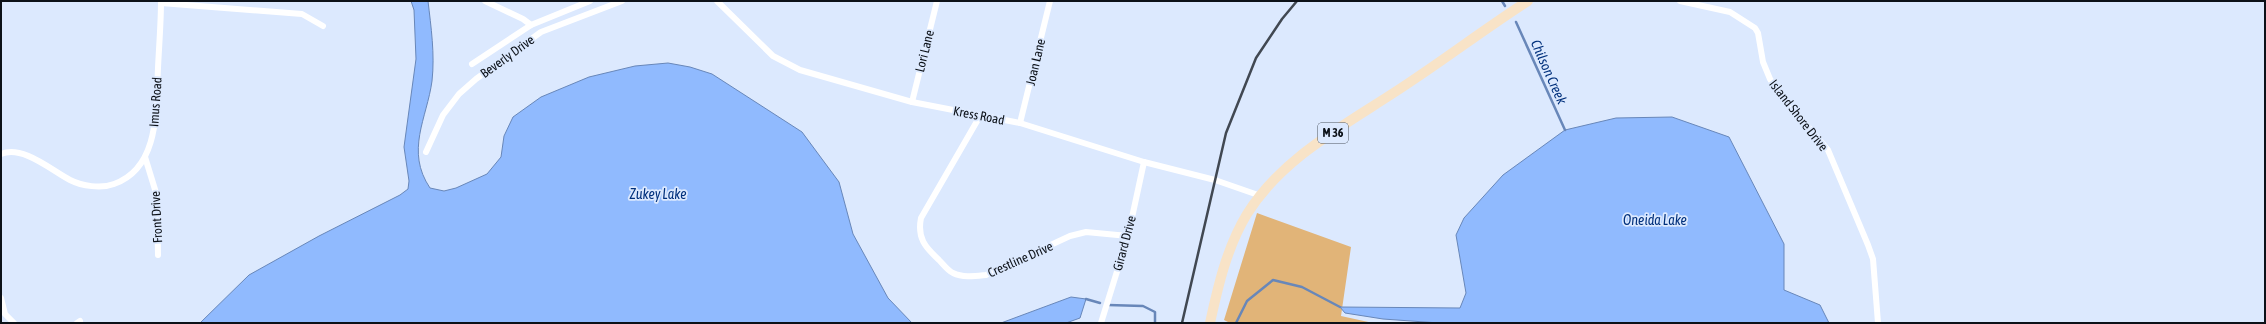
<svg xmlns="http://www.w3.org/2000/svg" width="2266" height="324" font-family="'Asap Condensed',sans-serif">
  <rect width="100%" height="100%" fill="#dce9fe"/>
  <path fill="#e1b478" d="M1257,213L1351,247L1341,316L1373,323H1230L1224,320Z"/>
  <g fill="#90bafe" stroke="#6887b9">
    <path d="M411,1H428C431,27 435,54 432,81C427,118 405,151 430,188L444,191L456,188L487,174L501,157L504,136L513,117L541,97L589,77L635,66L668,63L690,67L712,74L802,132L839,182L853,234L888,298L912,323H200L249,275L319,236L400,195L408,189L409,181L404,147L416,59L414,10Z"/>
    <path d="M1672,117L1729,137L1784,244V290L1820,305L1829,323H1439L1383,319L1345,313L1340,307L1460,308L1466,293L1456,235L1464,218L1503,175L1565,130L1616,118Z"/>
    <path d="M1071,297L1086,299L1080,318L1066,323H1001Z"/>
  </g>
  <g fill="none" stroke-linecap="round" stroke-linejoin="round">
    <g stroke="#6887b9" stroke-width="2.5">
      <path d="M1502,1L1505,6"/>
      <path d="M1516,22L1565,130"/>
      <path d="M1086,299L1100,303"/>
      <path d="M1108,305L1143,306L1155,312V323"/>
      <path d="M1236,323L1247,301L1273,280L1302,287L1340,307"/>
    </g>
    <g stroke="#fff" stroke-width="6">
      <path d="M485,1L523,19L531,25"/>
      <path d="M717,1L773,56L800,70L912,102L1020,123L1144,162L1215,180L1261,196"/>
      <path d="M1680,1L1730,12L1755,28L1758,33L1763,62L1770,79L1780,94L1828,150L1868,245L1873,259L1878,323"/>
      <path d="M161,3L302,14L323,26"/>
      <path d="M472,64L531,25L590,1"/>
      <path d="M912,102L937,1"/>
      <path d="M980,116L921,218C917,238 925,247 939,260C943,264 948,271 953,273C963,278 976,276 986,275L1070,236L1086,232L1128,236"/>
      <path d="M1020,123L1050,1"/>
      <path d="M426,152L443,115L459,94L476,79L541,32L622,1"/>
      <path d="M1,154C23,145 51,170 70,180C82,186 101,189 114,184C160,168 156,108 158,68C159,46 161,23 161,1"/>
      <path d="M145,157L157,196L158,255"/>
      <path d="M1,298L5,314L14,323"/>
      <path d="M77,323L80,321"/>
      <path d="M1101,323L1128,236L1144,162"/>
    </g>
    <path stroke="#f8e3c7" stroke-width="10" d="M1210,323C1218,286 1227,247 1247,214C1285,153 1355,120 1413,80C1452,54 1489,26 1528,1"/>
    <path stroke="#414852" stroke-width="2.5" d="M1182,323L1226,133L1256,58L1282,19L1297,1"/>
  </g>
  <g text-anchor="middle" stroke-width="3.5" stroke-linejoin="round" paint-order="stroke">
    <rect fill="#dce9fe" stroke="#4a525d" stroke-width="1" x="1318" y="123" width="30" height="20" rx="3"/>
    <g font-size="12" font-weight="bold" fill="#0c1118">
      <text x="1333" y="137">M 36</text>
    </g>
    <g font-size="13" fill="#0c1118" stroke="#dce9fe">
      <text transform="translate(924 51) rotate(-76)" y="5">Lori Lane</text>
      <text transform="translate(507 56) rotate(-36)" y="5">Beverly Drive</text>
      <text transform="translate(1035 62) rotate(-77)" y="5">Joan Lane</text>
      <text transform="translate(155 102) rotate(-86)" y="5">Imus Road</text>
      <text transform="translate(979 115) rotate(11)" y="5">Kress Road</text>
      <text transform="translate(1799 115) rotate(52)" y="5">Island Shore Drive</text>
      <text transform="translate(156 217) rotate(-93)" y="5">Front Drive</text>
      <text transform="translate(1124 243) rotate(-75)" y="5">Girard Drive</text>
      <text transform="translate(1020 259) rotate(-24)" y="5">Crestline Drive</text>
    </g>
    <g font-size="14" font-style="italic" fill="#00307c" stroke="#dce9fe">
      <text transform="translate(1549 72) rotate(66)" y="5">Chilson Creek</text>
      <text x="658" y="199">Zukey Lake</text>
      <text x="1655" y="225">Oneida Lake</text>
    </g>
  </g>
  <rect width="2266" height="324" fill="none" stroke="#0c1118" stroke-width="4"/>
</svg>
